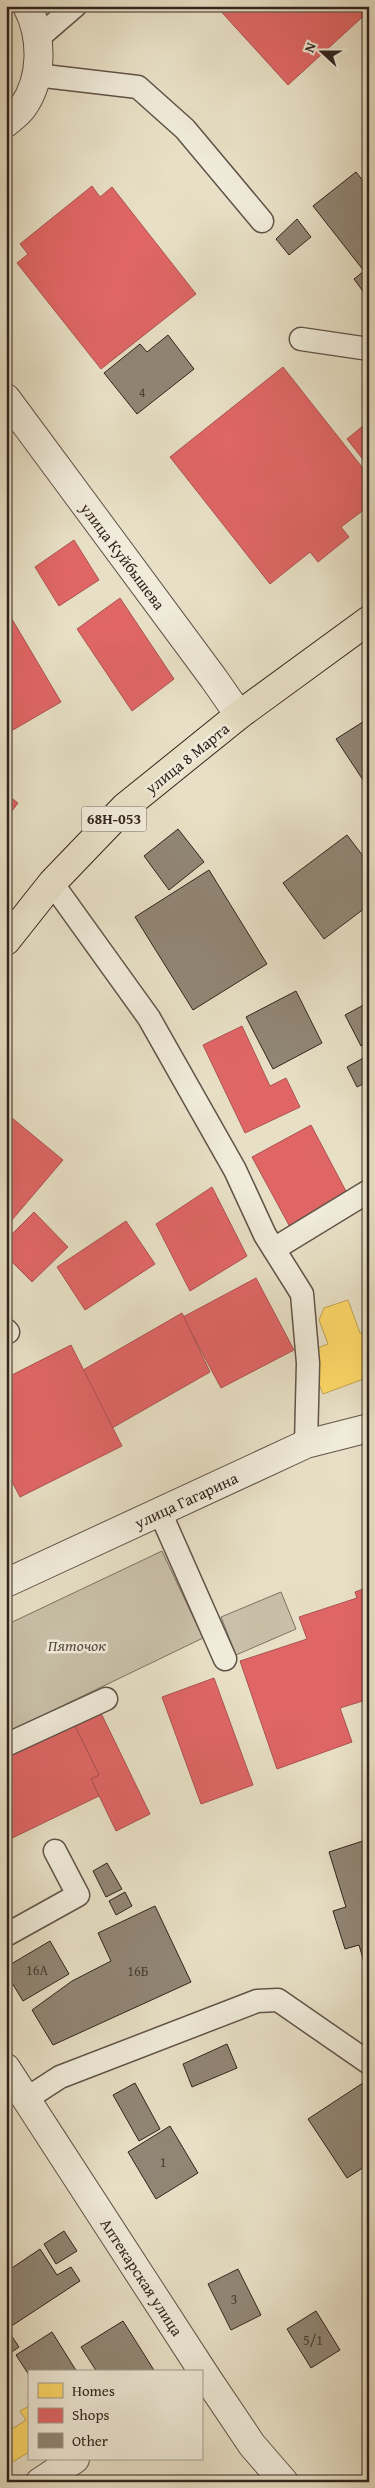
<svg xmlns="http://www.w3.org/2000/svg" width="375" height="2488" font-family="'Gentium Book Plus',serif">
  <rect width="100%" height="100%" fill="#e8e0c6"/>
  <filter id="stains"><feTurbulence type="fractalNoise" baseFrequency=".004" numOctaves="4"/><feColorMatrix values="0 0 0 0 .2 0 0 0 0 .09 0 0 0 0 .02 0 0 0 .5 -.17"/></filter>
  <radialGradient id="worn" r=".72"><stop offset=".6" stop-color="#630" stop-opacity="0"/><stop offset="1" stop-color="#630" stop-opacity=".3"/></radialGradient>
  <g fill="#c9c0a9" stroke="#7e7264">
    <path d="M162,1551L203,1638L6,1733V1625Z"/>
    <path d="M281,1592L296,1629L236,1655L221,1617Z"/>
  </g>
  <g fill="#ffd966" stroke="#c2a350">
    <path d="M348,1300L360,1333L369,1329V1377L323,1394L307,1352L328,1344L319,1320L324,1308Z"/>
    <path d="M29,2406V2452L6,2466V2433L26,2420L20,2411Z"/>
  </g>
  <g fill="#e06666" stroke="#ac5250">
    <path d="M216,6H369V11L288,85Z"/>
    <path d="M92,186L100,197L112,187L196,294L101,369L17,263L28,254L20,244Z"/>
    <path d="M283,367L369,476V506L341,527L349,537L318,562L310,552L270,584L170,457Z"/>
    <path d="M369,421V467L347,439Z"/>
    <path d="M74,540L99,580L59,606L35,567Z"/>
    <path d="M120,598L174,679L132,711L77,629Z"/>
    <path d="M6,609L61,702L6,734Z"/>
    <path d="M6,794L18,803L6,819Z"/>
    <path d="M242,1026L270,1086L286,1078L300,1107L245,1133L203,1045Z"/>
    <path d="M6,1113L63,1160L6,1227Z"/>
    <path d="M311,1125L348,1195L290,1227L252,1157Z"/>
    <path d="M212,1187L247,1256L190,1291L156,1224Z"/>
    <path d="M34,1212L68,1247L32,1282L6,1256V1240Z"/>
    <path d="M126,1221L155,1264L85,1310L57,1267Z"/>
    <path d="M256,1278L294,1350L221,1388L183,1317Z"/>
    <path d="M182,1313L210,1372L112,1428L83,1370Z"/>
    <path d="M71,1345L122,1446L20,1497L6,1470V1378Z"/>
    <path d="M369,1587V1699L340,1708L352,1742L277,1769L240,1661L307,1639L299,1617L357,1598L355,1592Z"/>
    <path d="M214,1678L253,1785L201,1804L162,1697Z"/>
    <path d="M100,1711L150,1814L116,1831L91,1779L99,1775L74,1724Z"/>
    <path d="M74,1724L99,1775L91,1779L99,1796L6,1841V1757Z"/>
  </g>
  <g fill="#918675" stroke="#32241e">
    <path d="M356,172L369,188V292L365,294L354,279L364,271L313,206Z"/>
    <path d="M297,219L311,237L289,255L276,239Z"/>
    <path d="M168,335L194,369L137,414L104,373L140,344L147,352Z"/>
    <path d="M369,718V789L336,739Z"/>
    <path d="M178,829L204,862L169,890L144,856Z"/>
    <path d="M347,835L369,864V905L324,939L283,883Z"/>
    <path d="M209,870L267,964L193,1010L135,917Z"/>
    <path d="M296,991L322,1043L273,1069L246,1017Z"/>
    <path d="M369,1002V1042L361,1046L345,1015Z"/>
    <path d="M369,1055V1081L357,1087L347,1067Z"/>
    <path d="M369,1839V1960L364,1962L359,1945L345,1949L333,1911L346,1907L329,1852Z"/>
    <path d="M107,1863L122,1889L106,1897L93,1871Z"/>
    <path d="M125,1892L132,1906L116,1915L109,1901Z"/>
    <path d="M155,1906L191,1982L53,2045L32,2010L72,1981L111,1961L98,1933Z"/>
    <path d="M50,1941L69,1974L23,2001L6,1973V1967Z"/>
    <path d="M227,2044L237,2068L192,2087L183,2064Z"/>
    <path d="M369,2079V2164L347,2178L308,2119Z"/>
    <path d="M135,2083L160,2129L139,2141L113,2095Z"/>
    <path d="M170,2126L198,2173L156,2199L128,2152Z"/>
    <path d="M64,2231L77,2251L56,2264L44,2244Z"/>
    <path d="M40,2249L57,2275L71,2267L80,2281L7,2329L19,2347L6,2356V2272Z"/>
    <path d="M238,2269L261,2315L231,2330L208,2284Z"/>
    <path d="M316,2311L340,2350L311,2368L287,2329Z"/>
    <path d="M123,2321L147,2359L155,2372H97L81,2347Z"/>
    <path d="M52,2332L77,2372H29V2375L16,2355Z"/>
  </g>
  <g fill="none" stroke-linecap="round" stroke-linejoin="round">
    <defs>
      <g id="service">
        <path d="M38,38L75,6"/>
        <path d="M36,75L138,87L185,129L262,221"/>
        <path d="M301,339L369,349"/>
        <path d="M52,883L149,1018L235,1170L265,1235L302,1294L308,1363L306,1444"/>
        <path d="M274,1249L369,1191"/>
        <path d="M6,1330L8,1332"/>
        <path d="M160,1512L225,1659"/>
        <path d="M6,1745L106,1699"/>
        <path d="M6,1935L78,1895L55,1851"/>
        <path d="M26,2099L60,2077L257,2001L278,2000L369,2063"/>
      </g>
      <g id="minor">
        <path d="M6,1583L306,1444L369,1428"/>
        <path d="M40,2482L75,2459"/>
      </g>
      <g id="tertiary">
        <path d="M6,123C12,118 19,113 23,107C43,78 43,37 27,6"/>
        <path d="M6,398L214,679L239,715"/>
        <path d="M6,2068L207,2378L252,2445L284,2482"/>
      </g>
      <path id="primary" d="M6,941L52,883L125,807L239,715L369,620"/>
    </defs>
    <use href="#service" stroke="#605348" stroke-width="25"/>
    <use href="#minor" stroke="#605348" stroke-width="30"/>
    <use href="#tertiary" stroke="#605348" stroke-width="30"/>
    <use href="#primary" stroke="#32241e" stroke-width="30"/>
    <use href="#service" stroke="#f0ebda" stroke-width="22"/>
    <use href="#minor" stroke="#f0ebda" stroke-width="28"/>
    <use href="#tertiary" stroke="#f0ebda" stroke-width="28"/>
    <use href="#primary" stroke="#e8e0c6" stroke-width="28"/>
  </g>
  <g text-anchor="middle" stroke-width="5" stroke-linejoin="round" paint-order="stroke">
    <g font-size="14" fill="#4a3c34">
      <text x="142" y="397">4</text>
      <text x="37" y="1975">16А</text>
      <text x="138" y="1976">16Б</text>
      <text x="163" y="2167">1</text>
      <text x="234" y="2304">3</text>
      <text x="313" y="2345">5/1</text>
    </g>
    <rect fill="#f0ebda" stroke="#6b6056" stroke-width="1" x="81.5" y="806.5" width="65" height="25" rx="4"/>
    <g font-size="15" font-weight="bold" fill="#32241e">
      <text x="114" y="824">68Н-053</text>
    </g>
    <g font-size="16" fill="#32241e" stroke="#f0ebda">
      <text transform="translate(123 556) rotate(53)" y="6">улица Куйбышева</text>
      <text transform="translate(187 758) rotate(-39)" y="6">улица 8 Марта</text>
      <text transform="translate(186 1500) rotate(-25)" y="6">улица Гагарина</text>
      <text transform="translate(142 2277) rotate(57)" y="6">Аптекарская улица</text>
    </g>
    <g font-size="16" font-style="italic" fill="#584b41" stroke="#f0ebda">
      <text x="77" y="1651">Пяточок</text>
    </g>
  </g>
  <rect width="375" height="2488" fill="none" stroke="#e8e0c6" stroke-width="25"/>
  <rect x="8" y="8" width="360" height="2473" fill="none" stroke="#32241e" stroke-width="2.5"/>
  <rect x="12" y="12" width="350" height="2463" fill="none" stroke="#32241e"/>
  <rect x="28" y="2370" width="175" height="90" fill="#f0ebda" stroke="#a49b8f"/>
  <rect x="38" y="2383" width="25" height="15" fill="#ffd966" stroke="#a49b8f"/>
  <text x="72" y="2396" font-size="15" fill="#32241e">Homes</text>
  <rect x="38" y="2408" width="25" height="15" fill="#e06666" stroke="#a49b8f"/>
  <text x="72" y="2420" font-size="15" fill="#32241e">Shops</text>
  <rect x="38" y="2433" width="25" height="15" fill="#918675" stroke="#a49b8f"/>
  <text x="72" y="2446" font-size="15" fill="#32241e">Other</text>
  <g transform="translate(322 52) rotate(291)" stroke="#f0ebda" stroke-width="4" paint-order="stroke">
  <path d="M0-4L9 19L0 12L-9 19Z" fill="#32241e"/>
  <text y="-8" font-size="14" font-weight="bold" text-anchor="middle" fill="#32241e">N</text>
  </g>
  <rect width="100%" height="100%" filter="url(#stains)"/>
  <rect width="100%" height="100%" fill="url(#worn)"/>
</svg>
